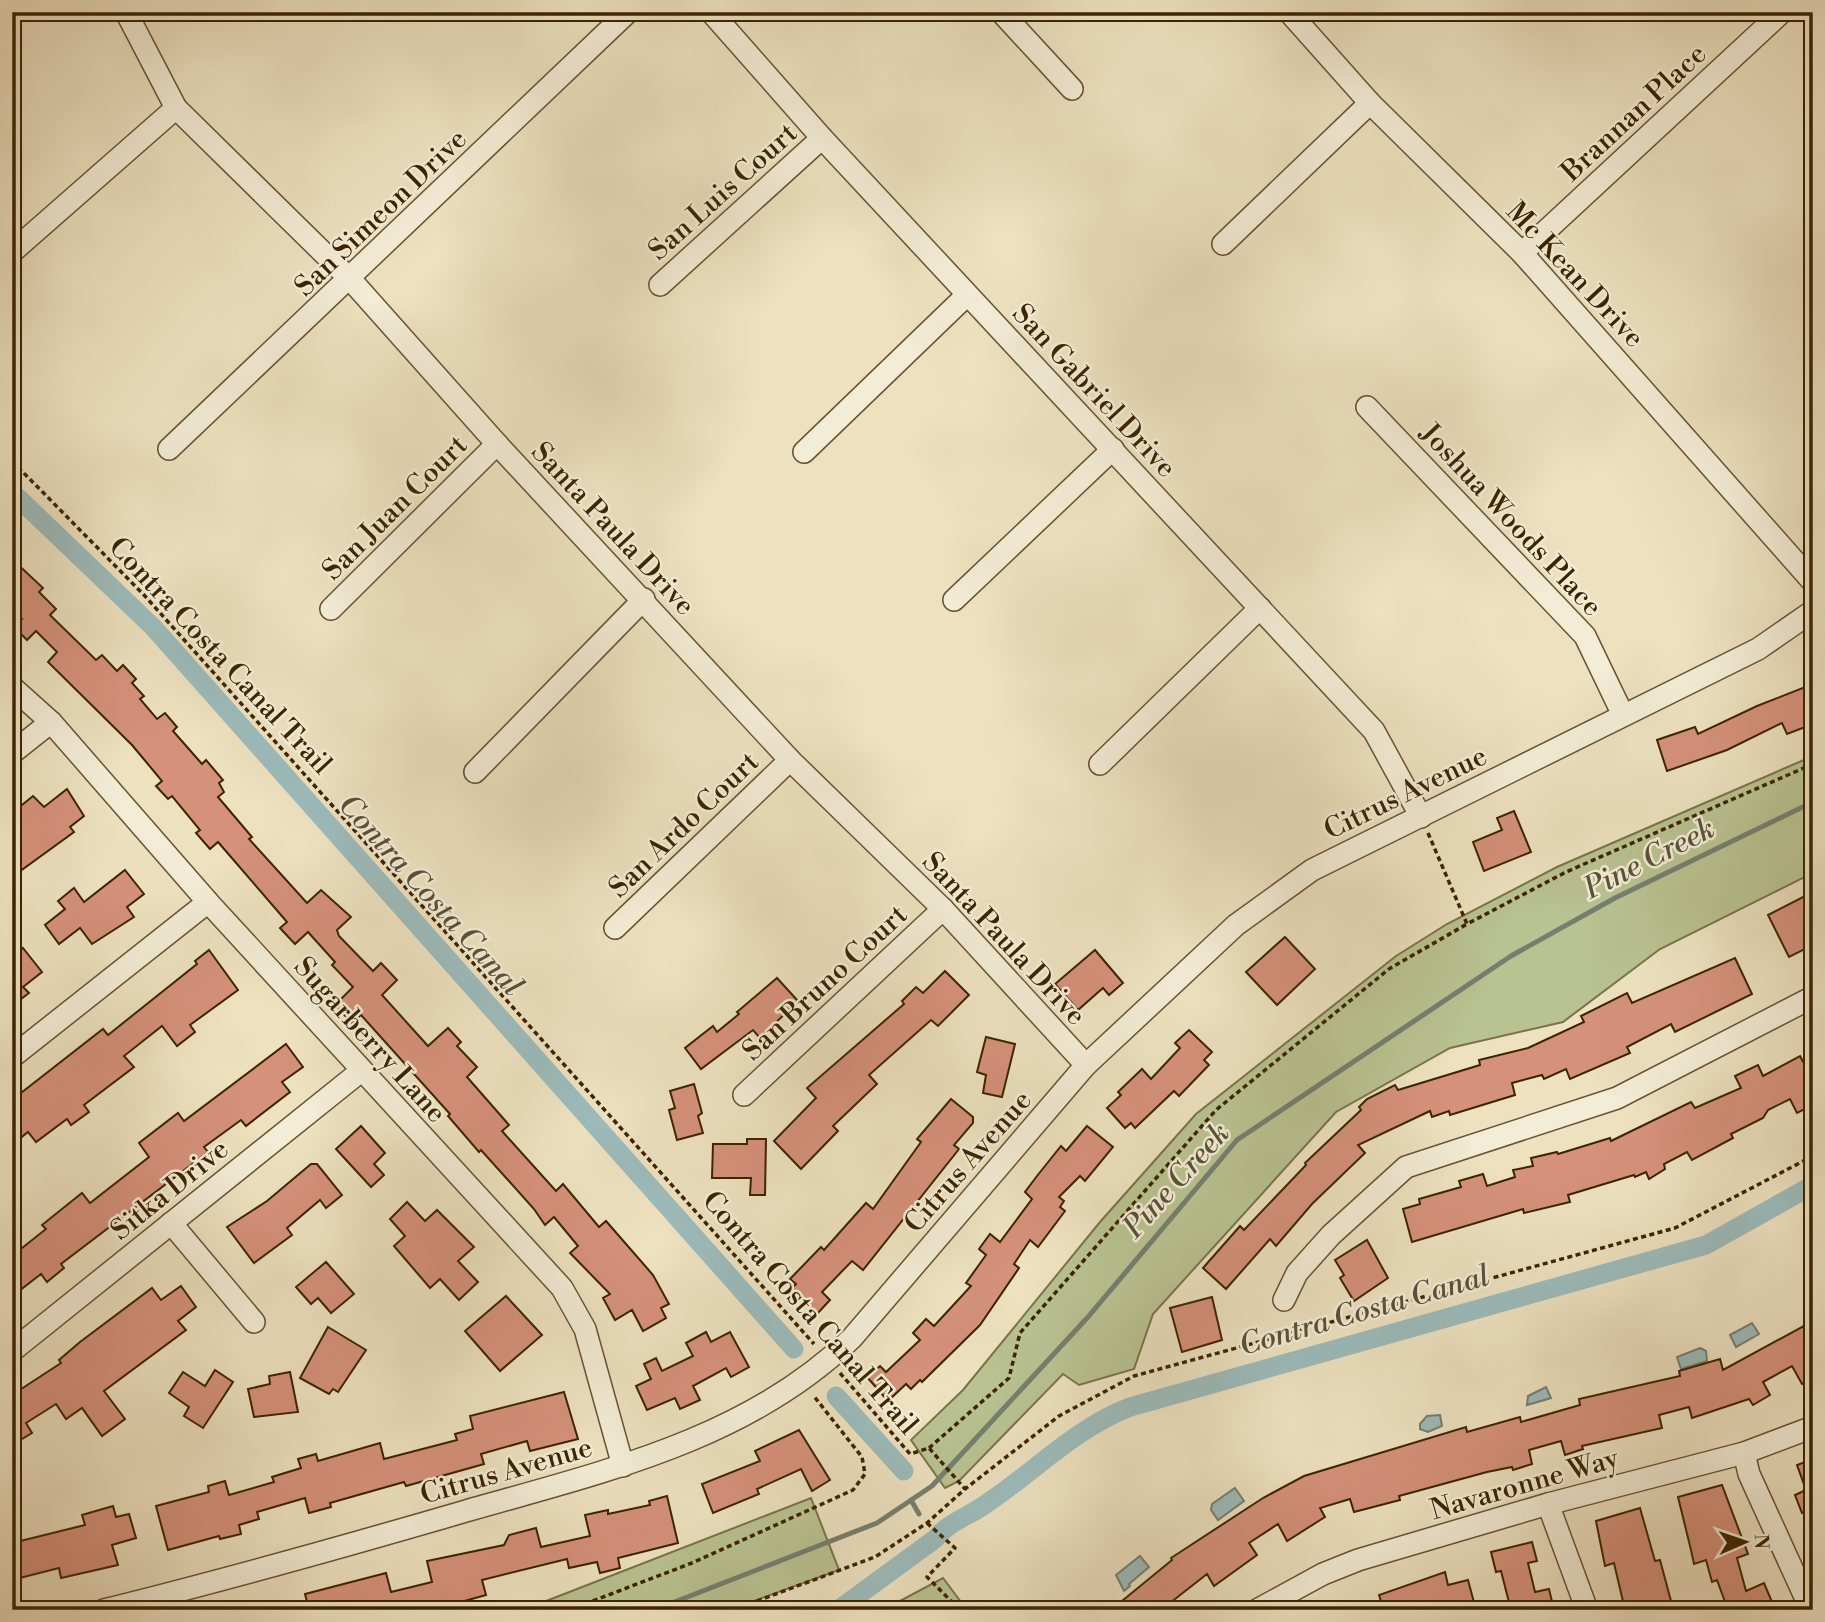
<svg xmlns="http://www.w3.org/2000/svg" width="1825" height="1622" font-family="'Libre Bodoni',serif">
  <rect width="100%" height="100%" fill="#ede1c0"/>
  <filter id="stains"><feTurbulence type="fractalNoise" baseFrequency=".00286" numOctaves="4"/><feColorMatrix values="0 0 0 0 .2 0 0 0 0 .09 0 0 0 0 .02 0 0 0 .5 -.17"/></filter>
  <radialGradient id="worn" r=".72"><stop offset=".6" stop-color="#630" stop-opacity="0"/><stop offset="1" stop-color="#630" stop-opacity=".3"/></radialGradient>
  <g fill="#b9c291" stroke="#7a7348" stroke-width="2">
    <path d="M1813,756V873L1660,949L1563,1022L1450,1048L1336,1112L1153,1314L1134,1369L1079,1385L1063,1374L959,1481L945,1488L911,1440L963,1390L1100,1222L1196,1114L1396,956L1447,924L1557,867Z"/>
    <path d="M811,1498L839,1570L729,1610H523Z"/>
    <path d="M943,1578L967,1610H883Z"/>
  </g>
  <g fill="#9cbbbb" stroke="#757f70" stroke-width="2">
    <path d="M1752,1323L1759,1334L1736,1347L1730,1335Z"/>
    <path d="M1700,1348L1706,1351L1707,1361L1681,1369L1677,1357Z"/>
    <path d="M1546,1387L1551,1398L1527,1405L1528,1396Z"/>
    <path d="M1440,1415L1442,1426L1428,1432L1420,1429V1424L1427,1416Z"/>
    <path d="M1235,1488L1244,1501L1218,1520L1211,1510L1212,1504Z"/>
    <path d="M1140,1556L1149,1567L1129,1584L1130,1586L1124,1591L1116,1575Z"/>
  </g>
  <g fill="none" stroke-linecap="round" stroke-linejoin="round">
    <g stroke="#757f70" stroke-width="5">
      <path d="M911,1500L919,1514"/>
      <path d="M654,1610L877,1523L932,1486L1088,1317L1237,1140L1511,956L1615,898L1813,802"/>
    </g>
    <g stroke="#9cbbbb" stroke-width="19">
      <path d="M12,492L153,627L794,1349"/>
      <path d="M836,1396L904,1471"/>
      <path d="M838,1610L935,1539C949,1522 965,1518 983,1506C1032,1474 1075,1428 1130,1407L1706,1245L1813,1185"/>
    </g>
  </g>
  <g fill="#d5917a" stroke="#3b2400" stroke-width="2">
    <path d="M12,559L43,588L39,592L56,609L50,615L96,660L102,655L117,671L123,665L136,679L132,683L144,696L140,699L157,719L165,713L177,727L173,731L202,764L206,760L223,780L219,783L224,792L218,797L252,837L249,839L307,903L321,890L351,917L337,930L339,936L373,971L381,963L397,980L382,995L428,1046L448,1028L461,1042L457,1046L477,1067L467,1077L509,1125L502,1131L556,1191L563,1184L599,1227L606,1221L653,1275L669,1304L661,1308L666,1318L643,1331L632,1310L615,1320L603,1298L610,1294L570,1253L578,1246L554,1217L545,1225L534,1209L481,1150L479,1152L448,1116L450,1114L361,1015L352,1023L335,1005L353,987L332,965L335,962L308,932L295,944L280,928L287,922L218,842L210,849L196,833L200,830L172,796L168,799L156,786L162,781L132,745L48,662L57,652L36,631L27,640L14,627L22,619L12,610Z"/>
    <path d="M1813,684V724L1787,734L1782,723L1727,750L1667,771L1657,740L1695,727L1698,734L1757,706Z"/>
    <path d="M67,789L84,816L70,827L74,832L12,877V813L33,796L44,807Z"/>
    <path d="M1514,811L1531,852L1484,871L1473,842L1502,830L1497,818Z"/>
    <path d="M125,870L144,894L127,907L134,917L92,944L80,928L59,944L45,925L65,909L58,901L74,888L84,902Z"/>
    <path d="M1813,892V945L1789,957L1768,915Z"/>
    <path d="M1285,937L1315,969L1277,1005L1246,972Z"/>
    <path d="M23,948L42,972L23,987L29,993L12,1006V957Z"/>
    <path d="M209,950L238,990L190,1025L195,1032L177,1046L162,1026L124,1056L134,1067L84,1105L89,1112L71,1125L67,1119L36,1142L28,1132L12,1145V1100L103,1029L108,1035L197,964L195,961Z"/>
    <path d="M1095,950L1123,983L1109,995L1103,988L1078,1010L1055,984Z"/>
    <path d="M1735,958L1752,994L1675,1032L1671,1024L1627,1047L1630,1053L1570,1079L1566,1069L1544,1079L1542,1075L1512,1083L1515,1095L1450,1115L1449,1111L1432,1117L1430,1111L1358,1145L1365,1153L1312,1204L1276,1246L1270,1239L1226,1289L1203,1268L1240,1226L1244,1230L1306,1165L1305,1163L1361,1110L1359,1107L1367,1099L1395,1085L1398,1090L1480,1065L1479,1060L1528,1048L1584,1022L1581,1016L1627,993L1632,1003Z"/>
    <path d="M945,971L969,995L938,1026L931,1020L869,1075L877,1084L833,1126L838,1131L801,1169L774,1141L816,1098L807,1088L904,1004L902,1001L916,987L923,993Z"/>
    <path d="M777,978L798,1001L760,1038L753,1030L701,1069L685,1048L713,1026L717,1032L739,1014L737,1012Z"/>
    <path d="M1189,1030L1212,1052L1204,1060L1209,1065L1179,1096L1174,1091L1135,1128L1131,1123L1125,1128L1107,1108L1121,1095L1118,1092L1142,1069L1151,1079L1180,1048L1175,1043Z"/>
    <path d="M986,1037L1015,1044L1002,1097L983,1093L986,1075L977,1072Z"/>
    <path d="M286,1044L303,1067L282,1082L290,1092L246,1126L241,1120L204,1147L208,1152L61,1264L64,1268L47,1282L41,1274L19,1291L12,1282V1256L46,1229L42,1225L82,1193L90,1203L149,1157L139,1143L178,1113L184,1121Z"/>
    <path d="M1800,1056L1807,1069L1813,1066V1105L1797,1113L1790,1099L1768,1110L1763,1118L1731,1134L1733,1138L1692,1160L1687,1152L1664,1164L1665,1169L1649,1179L1646,1172L1635,1177L1634,1175L1568,1195L1570,1202L1524,1213L1523,1209L1412,1242L1403,1209L1420,1204L1419,1199L1461,1187L1459,1181L1483,1174L1487,1186L1515,1177L1513,1170L1533,1166L1531,1158L1557,1152L1558,1154L1610,1138L1611,1141L1691,1102L1695,1108L1741,1088L1735,1076L1758,1065L1763,1076Z"/>
    <path d="M694,1084L702,1113L698,1116L703,1133L677,1140L669,1110L675,1108L670,1091Z"/>
    <path d="M951,1099L973,1117V1123L954,1145L959,1149L863,1270L852,1261L822,1292L830,1300L816,1315L790,1290L796,1284L790,1279L821,1247L824,1250L866,1203L873,1209L921,1142L917,1139Z"/>
    <path d="M361,1126L385,1153L374,1164L384,1175L371,1187L336,1149Z"/>
    <path d="M1087,1126L1113,1147L1085,1181L1080,1176L1059,1197L1064,1201L1060,1207L1065,1211L1038,1247L1030,1240L1014,1264L1019,1268L980,1325L922,1382L920,1380L911,1389L906,1384L888,1401L867,1377L880,1366L886,1372L920,1340L913,1333L926,1319L934,1326L971,1286L966,1283L986,1255L979,1249L990,1234L1000,1242L1032,1199L1025,1192L1037,1176L1061,1146L1066,1151Z"/>
    <path d="M747,1139H766L765,1195H750L751,1178H712L713,1144H747Z"/>
    <path d="M311,1164H317L342,1195L326,1208L320,1200L287,1228L292,1235L254,1263L227,1227L267,1201Z"/>
    <path d="M407,1202L425,1221L437,1210L474,1247L458,1261L478,1282L459,1300L440,1279L430,1288L394,1246L405,1236L390,1219Z"/>
    <path d="M1367,1240L1388,1278L1354,1301L1340,1278L1344,1275L1335,1260Z"/>
    <path d="M326,1262L354,1294L331,1313L318,1298L311,1304L296,1287Z"/>
    <path d="M181,1286L196,1307L178,1321L186,1330L104,1391L125,1419L102,1436L82,1408L66,1419L56,1404L26,1423L32,1433L12,1445V1395L61,1363L59,1360L80,1342L152,1288L161,1300Z"/>
    <path d="M506,1296L542,1335L500,1371L465,1331Z"/>
    <path d="M1212,1297L1222,1340L1182,1352L1170,1308Z"/>
    <path d="M1813,1321V1378L1802,1384L1792,1366L1763,1382L1770,1395L1753,1405L1749,1399L1692,1418L1689,1407L1659,1415L1662,1428L1582,1446L1583,1449L1565,1455L1561,1441L1529,1450L1532,1464L1513,1470L1512,1467L1487,1472L1399,1496L1400,1500L1354,1512L1350,1499L1320,1508L1325,1517L1287,1541L1278,1524L1249,1543L1257,1555L1214,1586L1207,1574L1161,1610H1111L1172,1560L1171,1558L1263,1498L1304,1476L1466,1427L1467,1432L1520,1417L1521,1422L1580,1405L1579,1399L1680,1376L1679,1371L1720,1359L1723,1370Z"/>
    <path d="M328,1327L366,1350L338,1392L333,1389L329,1394L300,1378Z"/>
    <path d="M706,1332L711,1342L730,1332L749,1367L731,1377L726,1368L693,1386L700,1400L680,1409L675,1398L647,1410L636,1386L651,1379L644,1364L656,1358L662,1371L693,1356L686,1343Z"/>
    <path d="M215,1370L233,1382L203,1428L184,1416L189,1407L169,1393L183,1372L205,1386Z"/>
    <path d="M290,1372L298,1412L254,1417L248,1389L270,1384L269,1376Z"/>
    <path d="M564,1392L578,1439L530,1451L527,1441L481,1454L484,1464L406,1486L404,1482L330,1503L331,1507L309,1513L305,1498L257,1512L259,1519L239,1525L241,1534L220,1539L219,1536L168,1550L156,1506L209,1492L208,1486L225,1481L229,1495L274,1482L272,1477L301,1468L298,1459L316,1454L318,1461L380,1443L384,1459L457,1440L455,1434L473,1429L470,1416Z"/>
    <path d="M799,1430L830,1480L812,1491L801,1469L757,1489L759,1494L713,1513L702,1484L760,1461L755,1451Z"/>
    <path d="M1813,1459V1509L1802,1513L1795,1495L1806,1490L1797,1465Z"/>
    <path d="M1722,1485L1748,1554L1737,1558L1746,1591L1764,1583L1772,1602L1753,1610H1728L1717,1580L1712,1582L1706,1560L1694,1564L1691,1550L1678,1497Z"/>
    <path d="M667,1496L678,1543L618,1558L620,1568L600,1573L597,1562L569,1568L567,1559L482,1580L486,1595L432,1610H309L305,1594L386,1573L391,1592L432,1582L427,1561L504,1545L509,1535L536,1528L541,1547L590,1536L585,1515L608,1510V1514L650,1505L649,1501Z"/>
    <path d="M113,1506L116,1517L129,1514L136,1538L112,1545L118,1565L61,1578L59,1568L12,1580V1543L85,1525L82,1515Z"/>
    <path d="M1640,1508L1655,1561L1660,1560L1671,1601L1625,1610L1614,1563L1605,1566L1596,1521Z"/>
    <path d="M1532,1542L1537,1561L1528,1563L1535,1592L1549,1589L1554,1610H1511L1501,1571L1496,1572L1491,1552Z"/>
    <path d="M1445,1572L1448,1585L1468,1580L1476,1610H1384L1379,1595Z"/>
  </g>
  <g fill="none" stroke-linecap="round" stroke-linejoin="round">
    <defs>
      <g id="street">
        <path d="M126,12L176,108L351,280L497,444L790,760L943,909L1086,1065"/>
        <path d="M711,12L822,138L1374,731L1421,817"/>
        <path d="M1001,12L1072,89"/>
        <path d="M1289,12L1370,103L1522,253L1813,582"/>
        <path d="M1223,244L1370,103"/>
        <path d="M12,252L176,108"/>
        <path d="M1522,253L1782,12"/>
        <path d="M660,285L822,138"/>
        <path d="M1367,407L1585,636L1623,715"/>
        <path d="M169,449L628,12"/>
        <path d="M804,452L967,295"/>
        <path d="M954,600L1113,449"/>
        <path d="M331,609L497,444"/>
        <path d="M12,687L51,722L208,902L562,1288L585,1329L623,1466"/>
        <path d="M12,753L51,722"/>
        <path d="M1100,764L1260,608"/>
        <path d="M475,772L644,599"/>
        <path d="M615,928L790,760"/>
        <path d="M12,1057L208,902"/>
        <path d="M744,1095L943,909"/>
        <path d="M171,1223L254,1322"/>
        <path d="M1284,1300L1297,1273L1331,1235L1406,1167L1617,1098L1813,997"/>
        <path d="M12,1351L361,1071"/>
        <path d="M1744,1453L1749,1474L1811,1610"/>
        <path d="M1548,1504L1587,1610"/>
        <path d="M104,1610C225,1580 346,1546 466,1511C602,1472 747,1440 852,1338L1086,1065L1236,925L1312,870L1758,649L1813,611"/>
        <path d="M1257,1610L1323,1574L1358,1560L1548,1504L1744,1453L1813,1427"/>
      </g>
    </defs>
    <use href="#street" stroke="#685330" stroke-width="24"/>
    <g stroke="#3b2400" stroke-width="3.5" stroke-dasharray="5 3.5" stroke-linecap="butt">
      <path d="M12,461L144,595L814,1344"/>
      <path d="M1428,833L1467,924L1566,872L1813,764"/>
      <path d="M840,1373L910,1454L929,1448L965,1489"/>
      <path d="M929,1448L1009,1378L1020,1333L1216,1110L1389,969L1467,924"/>
      <path d="M927,1523L955,1548L927,1577L960,1610"/>
      <path d="M569,1610L692,1563L853,1490L865,1474L862,1457L813,1395"/>
      <path d="M733,1610L875,1557L927,1523L965,1489L1059,1416L1134,1376L1675,1228L1813,1156"/>
    </g>
    <use href="#street" stroke="#f3ecd6" stroke-width="21"/>
  </g>
  <g text-anchor="middle" stroke-width="5" stroke-linejoin="round" paint-order="stroke">
    <g font-size="28" fill="#3b2400" stroke="#f3ecd6">
      <text transform="translate(1633 112) rotate(-43)" y="10">Brannan Place</text>
      <text transform="translate(722 191) rotate(-42)" y="10">San Luis Court</text>
      <text transform="translate(380 212) rotate(-44)" y="10">San Simeon Drive</text>
      <text transform="translate(1576 274) rotate(47)" y="10">Mc Kean Drive</text>
      <text transform="translate(1095 390) rotate(47)" y="10">San Gabriel Drive</text>
      <text transform="translate(394 507) rotate(-45)" y="10">San Juan Court</text>
      <text transform="translate(1512 519) rotate(47)" y="10">Joshua Woods Place</text>
      <text transform="translate(614 528) rotate(47)" y="10">Santa Paula Drive</text>
      <text transform="translate(221 655) rotate(47)" y="10">Contra Costa Canal Trail</text>
      <text transform="translate(1405 792) rotate(-26)" y="10">Citrus Avenue</text>
      <text transform="translate(683 824) rotate(-44)" y="10">San Ardo Court</text>
      <text transform="translate(1005 938) rotate(47)" y="10">Santa Paula Drive</text>
      <text transform="translate(824 982) rotate(-43)" y="10">San Bruno Court</text>
      <text transform="translate(371 1039) rotate(48)" y="10">Sugarberry Lane</text>
      <text transform="translate(967 1161) rotate(-49)" y="10">Citrus Avenue</text>
      <text transform="translate(169 1189) rotate(-39)" y="10">Sitka Drive</text>
      <text transform="translate(811 1312) rotate(49)" y="10">Contra Costa Canal Trail</text>
      <text transform="translate(506 1470) rotate(-16)" y="10">Citrus Avenue</text>
      <text transform="translate(1524 1483) rotate(-16)" y="10">Navaronne Way</text>
    </g>
    <g font-size="30" font-style="italic" fill="#585138" stroke="#f3ecd6">
      <text transform="translate(1649 858) rotate(-27)" y="10">Pine Creek</text>
      <text transform="translate(431 895) rotate(48)" y="10">Contra Costa Canal</text>
      <text transform="translate(1176 1180) rotate(-48)" y="10">Pine Creek</text>
      <text transform="translate(1364 1310) rotate(-16)" y="10">Contra Costa Canal</text>
    </g>
  </g>
  <rect width="1825" height="1622" fill="none" stroke="#ede1c0" stroke-width="42"/>
  <rect x="14" y="14" width="1797" height="1594" fill="none" stroke="#3b2400" stroke-width="3.5"/>
  <rect x="21" y="21" width="1783" height="1580" fill="none" stroke="#3b2400" stroke-width="2"/>
  <g transform="translate(1745 1542) rotate(88)" stroke="#f3ecd6" stroke-width="5" paint-order="stroke">
  <path d="M0-5L12 26L0 18L-12 26Z" fill="#3b2400"/>
  <text y="-10" font-size="19" font-weight="bold" text-anchor="middle" fill="#3b2400">N</text>
  </g>
  <rect width="100%" height="100%" filter="url(#stains)"/>
  <rect width="100%" height="100%" fill="url(#worn)"/>
</svg>
